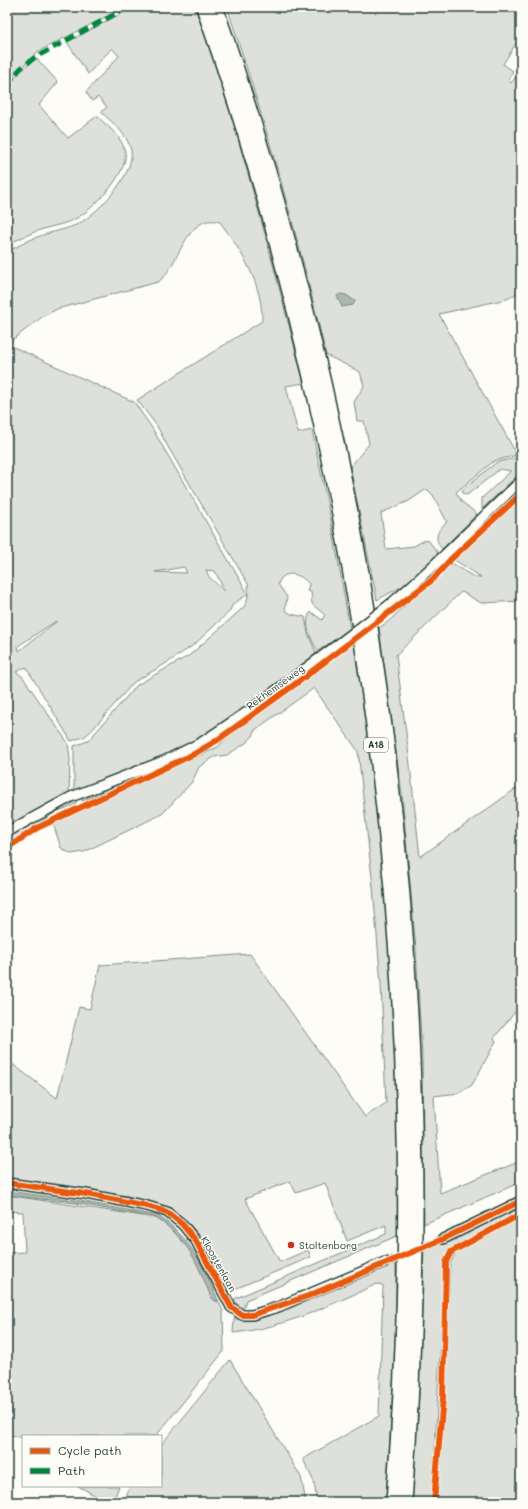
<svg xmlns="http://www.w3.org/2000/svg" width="528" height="1509" font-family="Mali,sans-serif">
  <rect width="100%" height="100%" fill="#fdfcf7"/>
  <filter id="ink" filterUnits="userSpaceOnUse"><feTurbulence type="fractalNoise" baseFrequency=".025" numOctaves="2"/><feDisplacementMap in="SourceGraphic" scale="8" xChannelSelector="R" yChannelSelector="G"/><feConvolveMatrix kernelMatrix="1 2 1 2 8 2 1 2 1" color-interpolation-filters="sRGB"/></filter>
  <g filter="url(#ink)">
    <g fill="#dde0db" stroke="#7e8e88" fill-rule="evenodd">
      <path d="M7,7H125L37,52L7,83Z"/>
      <path d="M134,7H195L226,96L265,234L304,383L286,386L298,433L312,430L332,526L350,629L318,651C312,642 302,622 311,612L322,620L325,615L312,604L311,592L307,591L309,584C301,574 284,568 278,584L287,597L285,610L291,614L305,617L308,633L316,653L312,657L258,699L198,739L158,759L74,791V746L88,741L137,685L190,655L244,607C249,598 248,594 248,584L167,445L157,426L137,400L262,321C263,285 241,250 220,222C186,211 179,268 158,282L57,309L42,317L7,344L134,402L152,428L248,594L233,604L229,612L195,644L170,661L134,682L91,731L84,737L71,741L26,667L16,672L22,676L68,743L70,759L69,796L7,827V252C20,245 32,238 46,234C56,231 68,229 78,224C98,213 135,175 131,150C128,135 112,122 101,112L107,107L98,97L92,101L86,92L119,56L112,48L88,74L67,42ZM184,567L187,573L155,572ZM206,570L215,571L225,592L209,577ZM56,621V622L19,651L18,646Z"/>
      <path d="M227,7H521V40L519,39L503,64L513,71L508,80L511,83L521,70V291L507,299L439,314L517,455L494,461L456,492L462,502L477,514L442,549C433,539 437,530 447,522L433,495L428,490H425L409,501L381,513L386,549L414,546L423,541L428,540L438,553L414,580L377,600L350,467L369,444L364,421H357L354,402L364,386L360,372L326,355C299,238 265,122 227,7Z"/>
      <path d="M36,58L58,82L39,105L68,138L97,116C106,125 120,135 124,148C133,170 93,210 75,219C65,224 53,226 43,229C30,233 19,239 7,245V87L21,70Z"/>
      <path d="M521,457V472L482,509V498L511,471L500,469L467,495L462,493L463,489L497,462Z"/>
      <path d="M521,484V491C502,510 483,526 461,541Z"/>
      <path d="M521,496V601L481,603L462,592L460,593L396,655L409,756L420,857L521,785V1032L515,1012L494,1038L496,1041L472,1085L459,1093L434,1096L440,1193L521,1161V1182L424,1224L422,1056L416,949L402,794L379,628L389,621L450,562L474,577H481L453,559Z"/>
      <path d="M356,641C366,714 377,789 383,863C394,987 398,1111 399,1235L246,1300L243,1310L237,1306L234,1299L386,1234V1225L347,1241L325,1183L296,1193L290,1181L245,1199L280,1262L308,1250L311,1257L230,1291L199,1235L185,1220L166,1208L128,1196L7,1180V1060L57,1098L79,1007L90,1009L100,965L250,954L365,1117L386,1103L381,984L373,887L358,751L314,688L255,730L253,736L246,743L227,755L214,757L199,767L192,782L162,814L84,852L71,854L61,848L52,820L59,815L96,802L218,747L226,738L304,681Z"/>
      <path d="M133,779V781L82,801V799Z"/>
      <path d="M76,800V804L56,812L7,845V835L46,815L56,812L62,805Z"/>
      <path d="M7,1195L156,1218C190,1240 199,1267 217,1302L218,1300L223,1311L224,1351L156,1436H23V1438L7,1434V1253L25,1252L23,1212L7,1211Z"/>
      <path d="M521,1206V1212L454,1247L449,1250L445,1258L432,1502H412L418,1416L424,1250L490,1222Z"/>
      <path d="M521,1217V1502H436L446,1365L450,1264L456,1252Z"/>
      <path d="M396,1263V1338L386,1502H317L314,1482L303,1459L379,1416L383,1285L377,1284C330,1305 285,1328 233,1333L234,1319H253L289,1308Z"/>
      <path d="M230,1360L301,1477L306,1502H124L130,1486H161V1445Z"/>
      <path d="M78,1486H119L113,1502H107Z"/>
    </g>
    <g fill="#aeb8b1" stroke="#75877f">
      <path d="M340,294L346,295L355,301L353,305L342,307L337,296Z"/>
      <path d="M7,1191L75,1200L158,1216C189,1235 204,1267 218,1300L215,1301L211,1297C197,1263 189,1239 156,1218L75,1203L7,1195Z"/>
    </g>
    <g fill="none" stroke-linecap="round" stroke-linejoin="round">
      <path stroke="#d1d6d0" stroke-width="9" stroke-dasharray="9 4.5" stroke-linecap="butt" d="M385,1262L443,1239"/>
      <defs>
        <g id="minor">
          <path d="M384,609C433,570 475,523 521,481"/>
          <path d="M7,832L71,797L166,760L202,742L250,710L345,639"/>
          <path d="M7,1183L86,1194L147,1206L167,1212L182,1224L196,1241L231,1307L242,1315H252L278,1307L385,1262"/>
          <path d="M443,1239L521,1201"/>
        </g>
        <g id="highway">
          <path d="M203,7C370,486 433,997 393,1502"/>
          <path d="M216,7C383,485 443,997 405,1502"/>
        </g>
      </defs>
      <use href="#minor" stroke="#1f3d34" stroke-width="12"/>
      <use href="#highway" stroke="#1f3d34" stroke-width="16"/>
      <use href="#minor" stroke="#fdfcf7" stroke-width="9"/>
      <use href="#highway" stroke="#fdfcf7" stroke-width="13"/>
      <defs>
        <path id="minor-bridge" d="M345,639L384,609"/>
      </defs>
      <use href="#minor-bridge" stroke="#1f3d34" stroke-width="12" stroke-linecap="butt"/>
      <use href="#minor-bridge" stroke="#fdfcf7" stroke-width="9"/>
      <path stroke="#00873e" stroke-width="5" stroke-dasharray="10 5" stroke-linecap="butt" d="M7,85L20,69L34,58L128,7"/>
      <defs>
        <g id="cycleway">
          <path d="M7,848L37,828L194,754L216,741L294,685L432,580L451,559L521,494"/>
          <path d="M7,1183L86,1194L147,1206L167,1212L182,1224L196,1241L231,1307L242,1315H252L308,1296L443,1239L521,1201"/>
          <path d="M434,1502L443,1397L446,1262L451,1252L521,1214"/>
        </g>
      </defs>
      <use href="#cycleway" stroke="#fdfcf7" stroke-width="8"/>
      <use href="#cycleway" stroke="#e8590c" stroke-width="6"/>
    </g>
  </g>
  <circle fill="#c8321e" stroke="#fdfcf7" stroke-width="1.5" cx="291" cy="1245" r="4"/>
  <g text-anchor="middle" stroke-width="3" stroke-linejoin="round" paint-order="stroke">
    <rect fill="#fdfcf7" stroke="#62766e" stroke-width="1" x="364" y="738" width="24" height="14" rx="3"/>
    <g font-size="9" font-weight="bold" fill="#1f3d34">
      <text x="376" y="748">A18</text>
    </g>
    <g font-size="10" fill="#1f3d34" stroke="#fdfcf7">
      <text transform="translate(275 687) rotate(-36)" y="4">Rekhemseweg</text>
      <text transform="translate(219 1264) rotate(61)" y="4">Kloosterlaan</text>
    </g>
    <g font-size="10" fill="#1f3d34" stroke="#fdfcf7" text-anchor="start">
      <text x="299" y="1249">Stoltenborg</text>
    </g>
  </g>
  <rect width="528" height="1509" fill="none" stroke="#fdfcf7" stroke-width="24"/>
  <rect x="12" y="12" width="504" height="1485" fill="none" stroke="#1f3d34" stroke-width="1.5" filter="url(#ink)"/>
  <rect x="22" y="1435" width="140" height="52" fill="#fdfcf7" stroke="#a4b0a9"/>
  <rect x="30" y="1448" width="20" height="6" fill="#e8590c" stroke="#a4b0a9"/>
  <text x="58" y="1455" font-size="12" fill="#1f3d34">Cycle path</text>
  <rect x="30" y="1468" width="20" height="6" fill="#00873e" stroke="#a4b0a9"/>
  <text x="58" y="1475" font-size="12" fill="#1f3d34">Path</text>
</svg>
